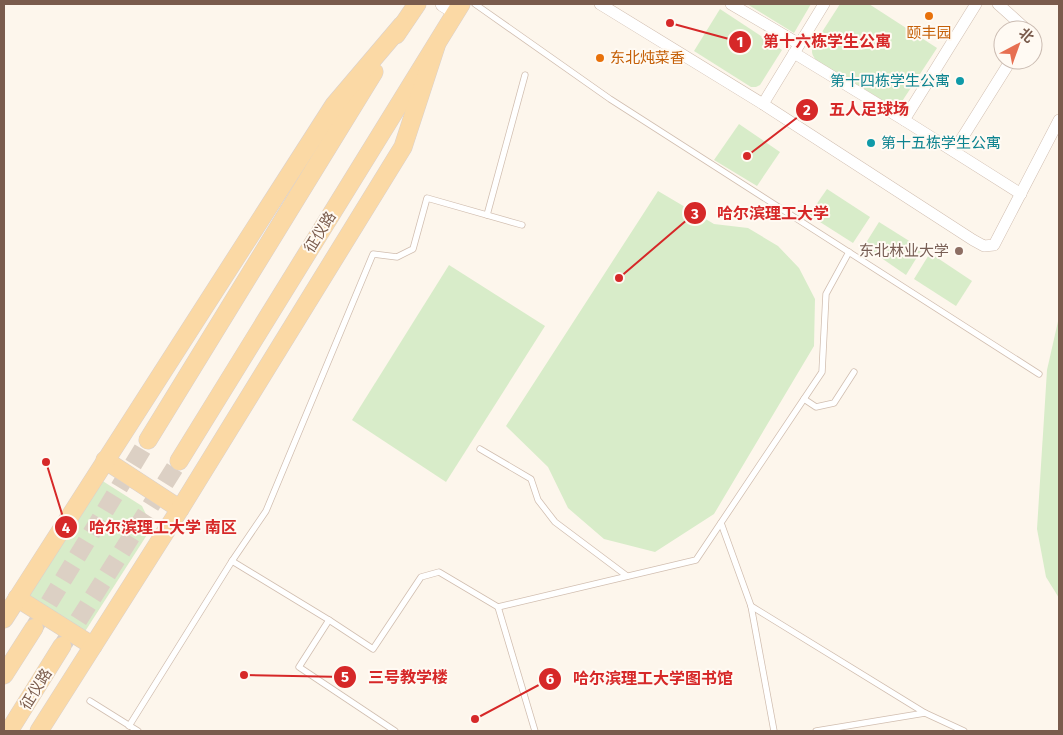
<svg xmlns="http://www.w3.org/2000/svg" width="1063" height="735" font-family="'Fira Sans','Noto Sans SC',sans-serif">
  <rect width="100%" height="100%" fill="#fdf6ec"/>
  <g fill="#d8ecc9">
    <path d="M747,4H811L794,33Z"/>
    <path d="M840,4H869L937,48L897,109L816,60C812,55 811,52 813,46Z"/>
    <path d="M720,9L782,50L760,85L756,87H751L694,51Z"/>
    <path d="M739,124L780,152L757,186L714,160Z"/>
    <path d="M827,189L870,217L853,243L809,215Z"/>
    <path d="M658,191L714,224L748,228L778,246L799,268L815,299L814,346L714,514L655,552L604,539L568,508L548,467L506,426Z"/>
    <path d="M879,222L922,249L906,275L864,246Z"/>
    <path d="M930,253L972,281L956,306L914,279Z"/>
    <path d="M449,265L545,326L446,482L352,420Z"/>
    <path d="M1059,317V598L1046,577L1037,529L1047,370Z"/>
    <path d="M101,480L142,506L152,527L84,633L27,595Z"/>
  </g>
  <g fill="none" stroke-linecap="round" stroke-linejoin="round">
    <g stroke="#dcd0c4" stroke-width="18" stroke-dasharray="18 9" stroke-linecap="butt">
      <path d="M35,626L148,440"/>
      <path d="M64,643L179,461"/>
    </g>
    <defs>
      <g id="service">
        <path d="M475,4L610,99L1039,374"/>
        <path d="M487,215L525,75"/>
        <path d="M522,225L427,198L413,249L397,257L373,254L266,511L232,561L329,620L373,649L421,577L439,572L498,607L696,560L822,372L826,294L849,252"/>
        <path d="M804,399L816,407L834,403L854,372"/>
        <path d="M480,449L531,479L538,500L555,522L627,576"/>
        <path d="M721,523L751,606L774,731"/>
        <path d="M751,606L925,713L816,731"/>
        <path d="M498,607L535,731"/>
        <path d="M329,620L299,667L395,731"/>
        <path d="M90,701L138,731"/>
        <path d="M925,713L964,731"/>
        <path d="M129,726L232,561"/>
      </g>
      <g id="minor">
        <path d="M600,4L763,104"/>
        <path d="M731,4L799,44"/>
        <path d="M824,4L763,104L973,240L984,246L994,245L1059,120"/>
        <path d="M998,4L1027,30"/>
        <path d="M794,53L904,120L1021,194"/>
        <path d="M904,120L976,4"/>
        <path d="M954,151L1011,60"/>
      </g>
      <path id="secondary" d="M443,4L456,12"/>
      <g id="primary">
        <path d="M396,35L417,4"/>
        <path d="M148,440L374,72"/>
        <path d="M105,460L180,509"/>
        <path d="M179,461L461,4"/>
        <path d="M17,598L93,646"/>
        <path d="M4,619L334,105L402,25"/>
        <path d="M4,675L34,628"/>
        <path d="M9,731L62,646"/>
        <path d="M39,731L180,509L403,147L436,46"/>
      </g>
    </defs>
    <use href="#service" stroke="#d1beb0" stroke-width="7"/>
    <use href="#minor" stroke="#d1beb0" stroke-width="12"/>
    <use href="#secondary" stroke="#d6c0b0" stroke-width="16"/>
    <use href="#primary" stroke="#dad1cd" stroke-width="19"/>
    <use href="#service" stroke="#fff" stroke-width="5.5"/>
    <use href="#minor" stroke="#fff" stroke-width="11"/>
    <use href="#secondary" stroke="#fff" stroke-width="15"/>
    <use href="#primary" stroke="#fbd9a5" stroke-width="18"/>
  </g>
  <g fill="#e8710a" stroke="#fffaf3" stroke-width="2">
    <circle cx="929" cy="16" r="5"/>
    <circle cx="600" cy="58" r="5"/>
  </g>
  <g fill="#0f9aa8" stroke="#fffaf3" stroke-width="2">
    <circle cx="960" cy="81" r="5"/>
    <circle cx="871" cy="143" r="5"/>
  </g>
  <circle fill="#8d6e63" stroke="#fffaf3" stroke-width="2" cx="959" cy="251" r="5"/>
  <g text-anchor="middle" stroke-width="4" stroke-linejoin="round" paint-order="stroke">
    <g font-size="15" fill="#c56008" stroke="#fffaf3">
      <text x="929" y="38">颐丰园</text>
      <text x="610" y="63" text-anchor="start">东北炖菜香</text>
    </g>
    <g font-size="15" fill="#0d838f" stroke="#fffaf3" text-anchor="end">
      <text x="950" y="86">第十四栋学生公寓</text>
      <text x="881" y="148" text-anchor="start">第十五栋学生公寓</text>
    </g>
    <g font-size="15" fill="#7a5c4d" stroke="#fffaf3">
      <text transform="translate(320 232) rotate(-58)" y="5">征仪路</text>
      <text transform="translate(36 689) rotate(-58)" y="5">征仪路</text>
    </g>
    <g font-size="15" fill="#785e54" stroke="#fffaf3" text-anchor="end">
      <text x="949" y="256">东北林业大学</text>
    </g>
  </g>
  <path fill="none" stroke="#d62828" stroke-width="2" d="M670 23L740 42M747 156L807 110M619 278L695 213M46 462L66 527M244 675L345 677M475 719L550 679"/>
  <g fill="#d62828" stroke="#fffaf3" stroke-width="2">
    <circle cx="670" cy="23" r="5"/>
    <circle cx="747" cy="156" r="5"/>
    <circle cx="619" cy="278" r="5"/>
    <circle cx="46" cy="462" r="5"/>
    <circle cx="244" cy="675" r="5"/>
    <circle cx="475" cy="719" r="5"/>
    <circle cx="740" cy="42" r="12"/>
    <circle cx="807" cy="110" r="12"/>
    <circle cx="695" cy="213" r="12"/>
    <circle cx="66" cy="527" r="12"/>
    <circle cx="345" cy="677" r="12"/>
    <circle cx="550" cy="679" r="12"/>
  </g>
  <g font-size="15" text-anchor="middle" font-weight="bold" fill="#fff">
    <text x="740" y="47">1</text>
    <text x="807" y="115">2</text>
    <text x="695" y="219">3</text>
    <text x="66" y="533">4</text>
    <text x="345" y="682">5</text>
    <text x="550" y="684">6</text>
  </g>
  <g font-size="16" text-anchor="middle" font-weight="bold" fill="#d62828" stroke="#fffaf3" stroke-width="4" stroke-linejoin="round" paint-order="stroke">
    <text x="827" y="47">第十六栋学生公寓</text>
    <text x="869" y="115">五人足球场</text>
    <text x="773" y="219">哈尔滨理工大学</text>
    <text x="163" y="533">哈尔滨理工大学 南区</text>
    <text x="408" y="683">三号教学楼</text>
    <text x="653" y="684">哈尔滨理工大学图书馆</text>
  </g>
  <rect width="1063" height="735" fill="none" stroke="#7a5c4d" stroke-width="10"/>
  <g transform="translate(1018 45) rotate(41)"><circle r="24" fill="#fffaf3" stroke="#cabbb1"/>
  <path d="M0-4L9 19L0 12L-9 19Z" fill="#e76f51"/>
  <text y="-8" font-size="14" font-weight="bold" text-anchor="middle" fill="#7a5c4d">北</text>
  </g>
</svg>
